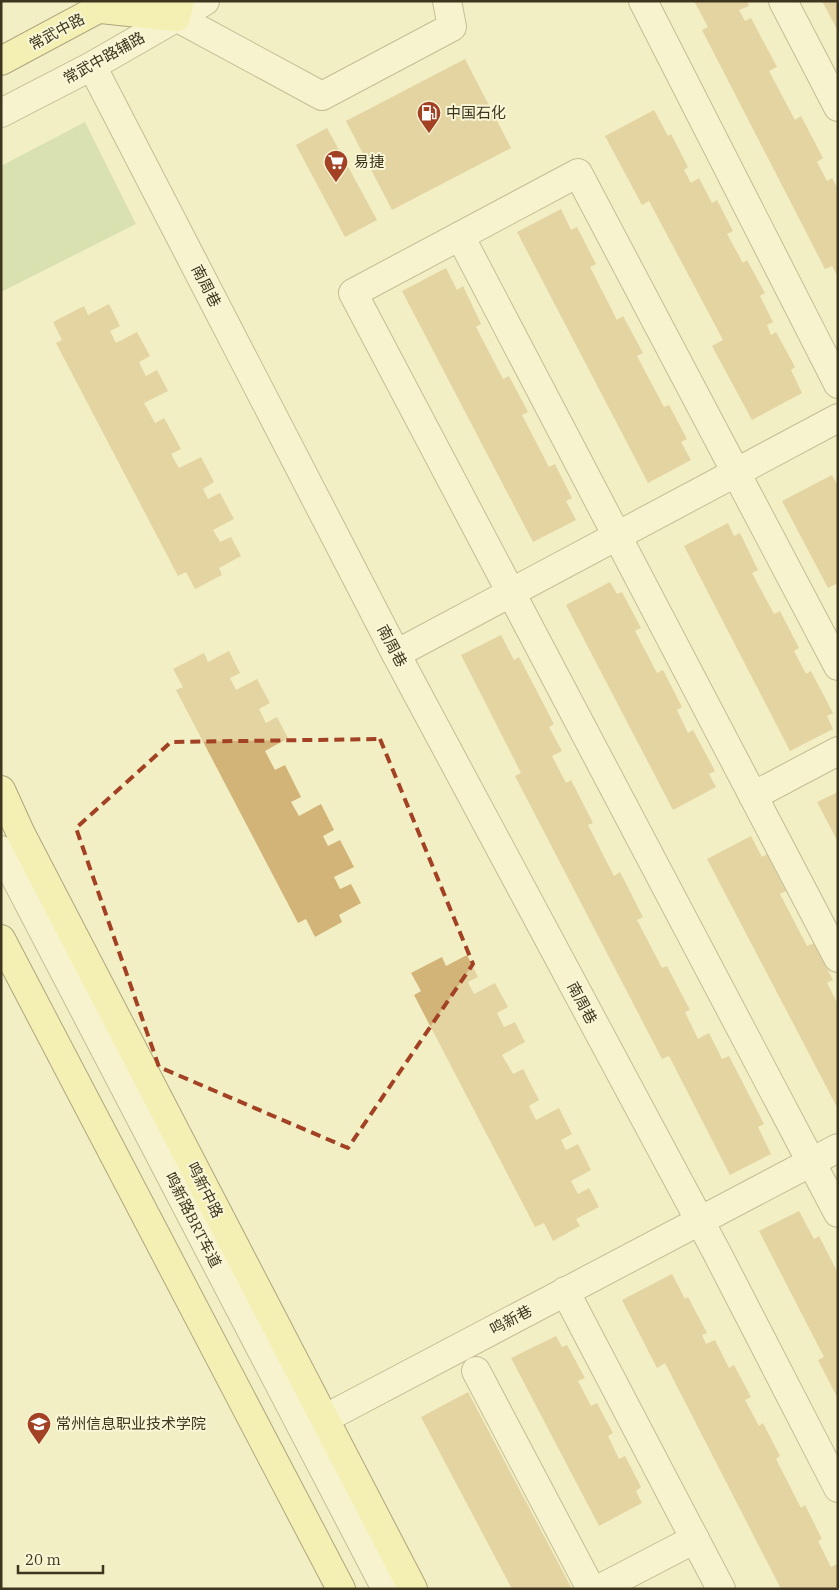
<svg xmlns="http://www.w3.org/2000/svg" width="839" height="1590" font-family="'IBM Plex Serif','Noto Sans SC',serif">
  <rect width="100%" height="100%" fill="#f2efc5"/>
  <path fill="#bdd198" d="M85,122L136,224L1,292V166Z"/>
  <g fill="#d2b378">
    <path d="M694,1H747L749,6L739,10L745,21L751,18L777,67L769,71L795,120L801,116L823,158L817,162L827,181L832,178L838,189V277L832,266L825,269L702,30L708,27Z"/>
    <path d="M822,1H838V31Z"/>
    <path d="M465,59L511,148L392,210L346,121Z"/>
    <path d="M654,110L668,136L671,134L688,167L684,170L691,183L699,178L712,203L717,200L733,231L727,234L743,263L747,260L765,293L760,296L773,322L767,325L771,335L776,332L795,367L791,370L802,393L752,420L712,346L723,340L649,201L642,205L605,136Z"/>
    <path d="M327,128L377,220L345,237L296,145Z"/>
    <path d="M561,209L571,230L577,227L596,264L590,267L617,320L623,316L643,353L637,356L664,407L669,405L687,439L681,442L691,460L648,483L517,232Z"/>
    <path d="M446,268L457,290L463,286L481,324L476,327L503,379L509,376L528,412L522,415L549,467L555,464L572,498L566,501L576,520L533,542L402,291Z"/>
    <path d="M109,304L120,326L110,331L116,343L137,332L150,356L139,362L146,376L157,370L168,391L144,403L155,423L164,418L181,449L171,454L179,468L201,457L214,482L203,489L208,499L220,493L234,519L213,530L220,542L231,537L241,556L219,568L222,575L195,589L186,572L178,576L56,343L62,340L53,322L84,306L88,315Z"/>
    <path d="M832,475L838,486V587L836,584L828,588L782,501Z"/>
    <path d="M728,523L734,536L740,533L758,570L752,573L774,614L780,611L799,648L794,651L806,674L811,671L833,713L827,716L833,729L790,751L684,546Z"/>
    <path d="M610,582L617,594L622,592L641,628L635,631L657,673L663,670L682,707L677,710L688,733L693,730L715,771L709,774L716,787L673,810L566,605Z"/>
    <path d="M501,635L514,660L519,657L554,724L549,727L562,751L552,756L566,783L571,780L593,823L588,825L614,876L620,872L643,917L637,920L662,968L667,966L690,1010L685,1012L698,1039L709,1033L722,1059L729,1056L764,1124L758,1127L771,1154L730,1175L669,1056L662,1059L515,776L521,773L461,655Z"/>
    <path d="M229,651L240,673L230,678L236,690L257,679L270,703L259,709L266,723L277,717L288,738L265,751L275,770L285,765L301,797L291,802L299,816L321,804L334,830L323,836L328,846L340,840L354,867L334,877L340,889L351,884L361,903L339,915L342,922L315,937L306,919L298,923L176,690L183,687L173,669L204,653L208,662Z"/>
    <path d="M838,792V842L817,802Z"/>
    <path d="M751,836L762,857L767,854L786,891L780,894L807,946L814,943L833,980L827,983L838,1004V1109L707,859Z"/>
    <path d="M467,955L478,977L468,982L474,994L495,983L508,1007L497,1013L504,1027L515,1022L525,1042L502,1055L513,1074L523,1069L539,1100L529,1106L536,1120L559,1108L572,1134L561,1140L566,1150L578,1144L591,1170L571,1181L578,1194L589,1188L599,1207L576,1219L580,1226L553,1241L544,1223L535,1227L414,995L421,991L411,973L442,957L446,966Z"/>
    <path d="M799,1211L814,1239L819,1236L838,1273V1399L818,1360L824,1357L759,1231Z"/>
    <path d="M672,1274L685,1299L688,1297L707,1333L702,1335L706,1344L715,1340L729,1368L734,1365L751,1397L745,1400L759,1426L763,1423L780,1456L776,1459L801,1508L805,1505L822,1539L818,1541L831,1567L837,1564L838,1566V1589H781L665,1363L657,1368L622,1300Z"/>
    <path d="M556,1336L562,1347L567,1345L585,1378L578,1381L591,1406L597,1403L613,1433L608,1436L619,1459L625,1456L641,1487L636,1491L642,1503L599,1526L511,1358Z"/>
    <path d="M468,1392L572,1589H512L421,1417Z"/>
  </g>
  <g fill="none" stroke-linecap="round" stroke-linejoin="round">
    <defs>
      <g id="minor">
        <path d="M643,1L838,384"/>
        <path d="M783,1L838,107"/>
        <path d="M176,17L322,96L452,27L447,1"/>
        <path d="M92,66L396,654L716,1251L838,1488"/>
        <path d="M1,113L92,66L205,1"/>
        <path d="M460,236L838,958"/>
        <path d="M396,654L838,418"/>
        <path d="M838,666L578,173L353,293L838,1213"/>
        <path d="M753,796L838,751"/>
        <path d="M1,850L386,1589"/>
        <path d="M565,1291L721,1589"/>
        <path d="M476,1371L591,1589"/>
        <path d="M324,1419L838,1148"/>
        <path d="M599,1589L695,1539"/>
      </g>
      <g id="major">
        <path d="M101,9L176,17L180,1"/>
        <path d="M1,61L113,1"/>
        <path d="M1,790L21,834L413,1589"/>
        <path d="M1,939L341,1589"/>
      </g>
    </defs>
    <use href="#minor" stroke="#8e8259" stroke-width="30"/>
    <use href="#major" stroke="#5c4e2e" stroke-width="30"/>
    <use href="#minor" stroke="#fbf9d9" stroke-width="28"/>
    <use href="#major" stroke="#f7f09b" stroke-width="28"/>
  </g>
  <path d="M0 0H839V1590H0ZM380,739L473,964L348,1148L159,1067L76,828L171,742Z" fill="#f2efc5" fill-opacity=".55" fill-rule="evenodd"/>
  <path fill="none" stroke="#a24124" stroke-width="4" stroke-dasharray="10 6" stroke-linejoin="round" d="M380,739L473,964L348,1148L159,1067L76,828L171,742Z"/>
  <defs>
    <symbol id="fuel-pin" viewBox="-11 -11 22 30"><path d="M0 17L-7.5 6A9.5 9.5 0 1 1 7.5 6Z" fill="#a24124" stroke="#f8f6d5"/><path d="M-5.5-6h7V0h2V4h1.3V-2.5L3-4.5l.8-.8L6-3V5H2.5V1h-1V6h-7ZM-4.2-4.7v3.2H.2V-4.7Z" fill="#fff"/></symbol>
    <symbol id="supermarket-pin" viewBox="-11 -11 22 30"><path d="M0 17L-7.5 6A9.5 9.5 0 1 1 7.5 6Z" fill="#a24124" stroke="#f8f6d5"/><path d="M-6-5.5h2.5l.6 2H6L4.5 2H-2.5L-4.4-4H-6ZM-1.5 3.2a1.3 1.3 0 1 0 .1 0ZM3 3.2a1.3 1.3 0 1 0 .1 0Z" fill="#fff"/></symbol>
    <symbol id="university-pin" viewBox="-11 -11 22 30"><path d="M0 17L-7.5 6A9.5 9.5 0 1 1 7.5 6Z" fill="#a24124" stroke="#f8f6d5"/><path d="M0-5L7-2L0 1L-7-2ZM-4 1L0 2.5L4 1V4Q0 6-4 4Z" fill="#fff"/></symbol>
  </defs>
  <g fill-rule="evenodd">
    <use href="#fuel-pin" x="415" y="99" width="28" height="38"/>
    <use href="#supermarket-pin" x="322" y="148" width="28" height="38"/>
    <use href="#university-pin" x="25" y="1410" width="28" height="38"/>
  </g>
  <g text-anchor="middle" stroke-width="4" stroke-linejoin="round" paint-order="stroke">
    <g font-size="15" fill="#3d351e" stroke="#f8f6d5">
      <text transform="translate(57 32) rotate(-28)" y="5">常武中路</text>
      <text transform="translate(104 58) rotate(-29)" y="5">常武中路辅路</text>
      <text transform="translate(206 286) rotate(63)" y="5">南周巷</text>
      <text transform="translate(392 646) rotate(62)" y="5">南周巷</text>
      <text transform="translate(582 1003) rotate(62)" y="5">南周巷</text>
      <text transform="translate(205 1190) rotate(63)" y="5">鸣新中路</text>
      <text transform="translate(193 1220) rotate(63)" y="5">鸣新路BRT车道</text>
      <text transform="translate(511 1320) rotate(-28)" y="5">鸣新巷</text>
    </g>
    <g font-size="15" fill="#3d351e" stroke="#f8f6d5" text-anchor="start">
      <text x="446" y="118">中国石化</text>
      <text x="354" y="167">易捷</text>
      <text x="56" y="1429">常州信息职业技术学院</text>
    </g>
  </g>
  <rect width="839" height="1590" fill="none" stroke="#3d351e" stroke-width="5"/>
  <path d="M18 1565v8h85v-8" fill="none" stroke="#3d351e" stroke-width="2.5"/>
  <text x="25" y="1565" font-size="15" fill="#3d351e" stroke="#f8f6d5" stroke-width="4" paint-order="stroke">20 m</text>
</svg>
